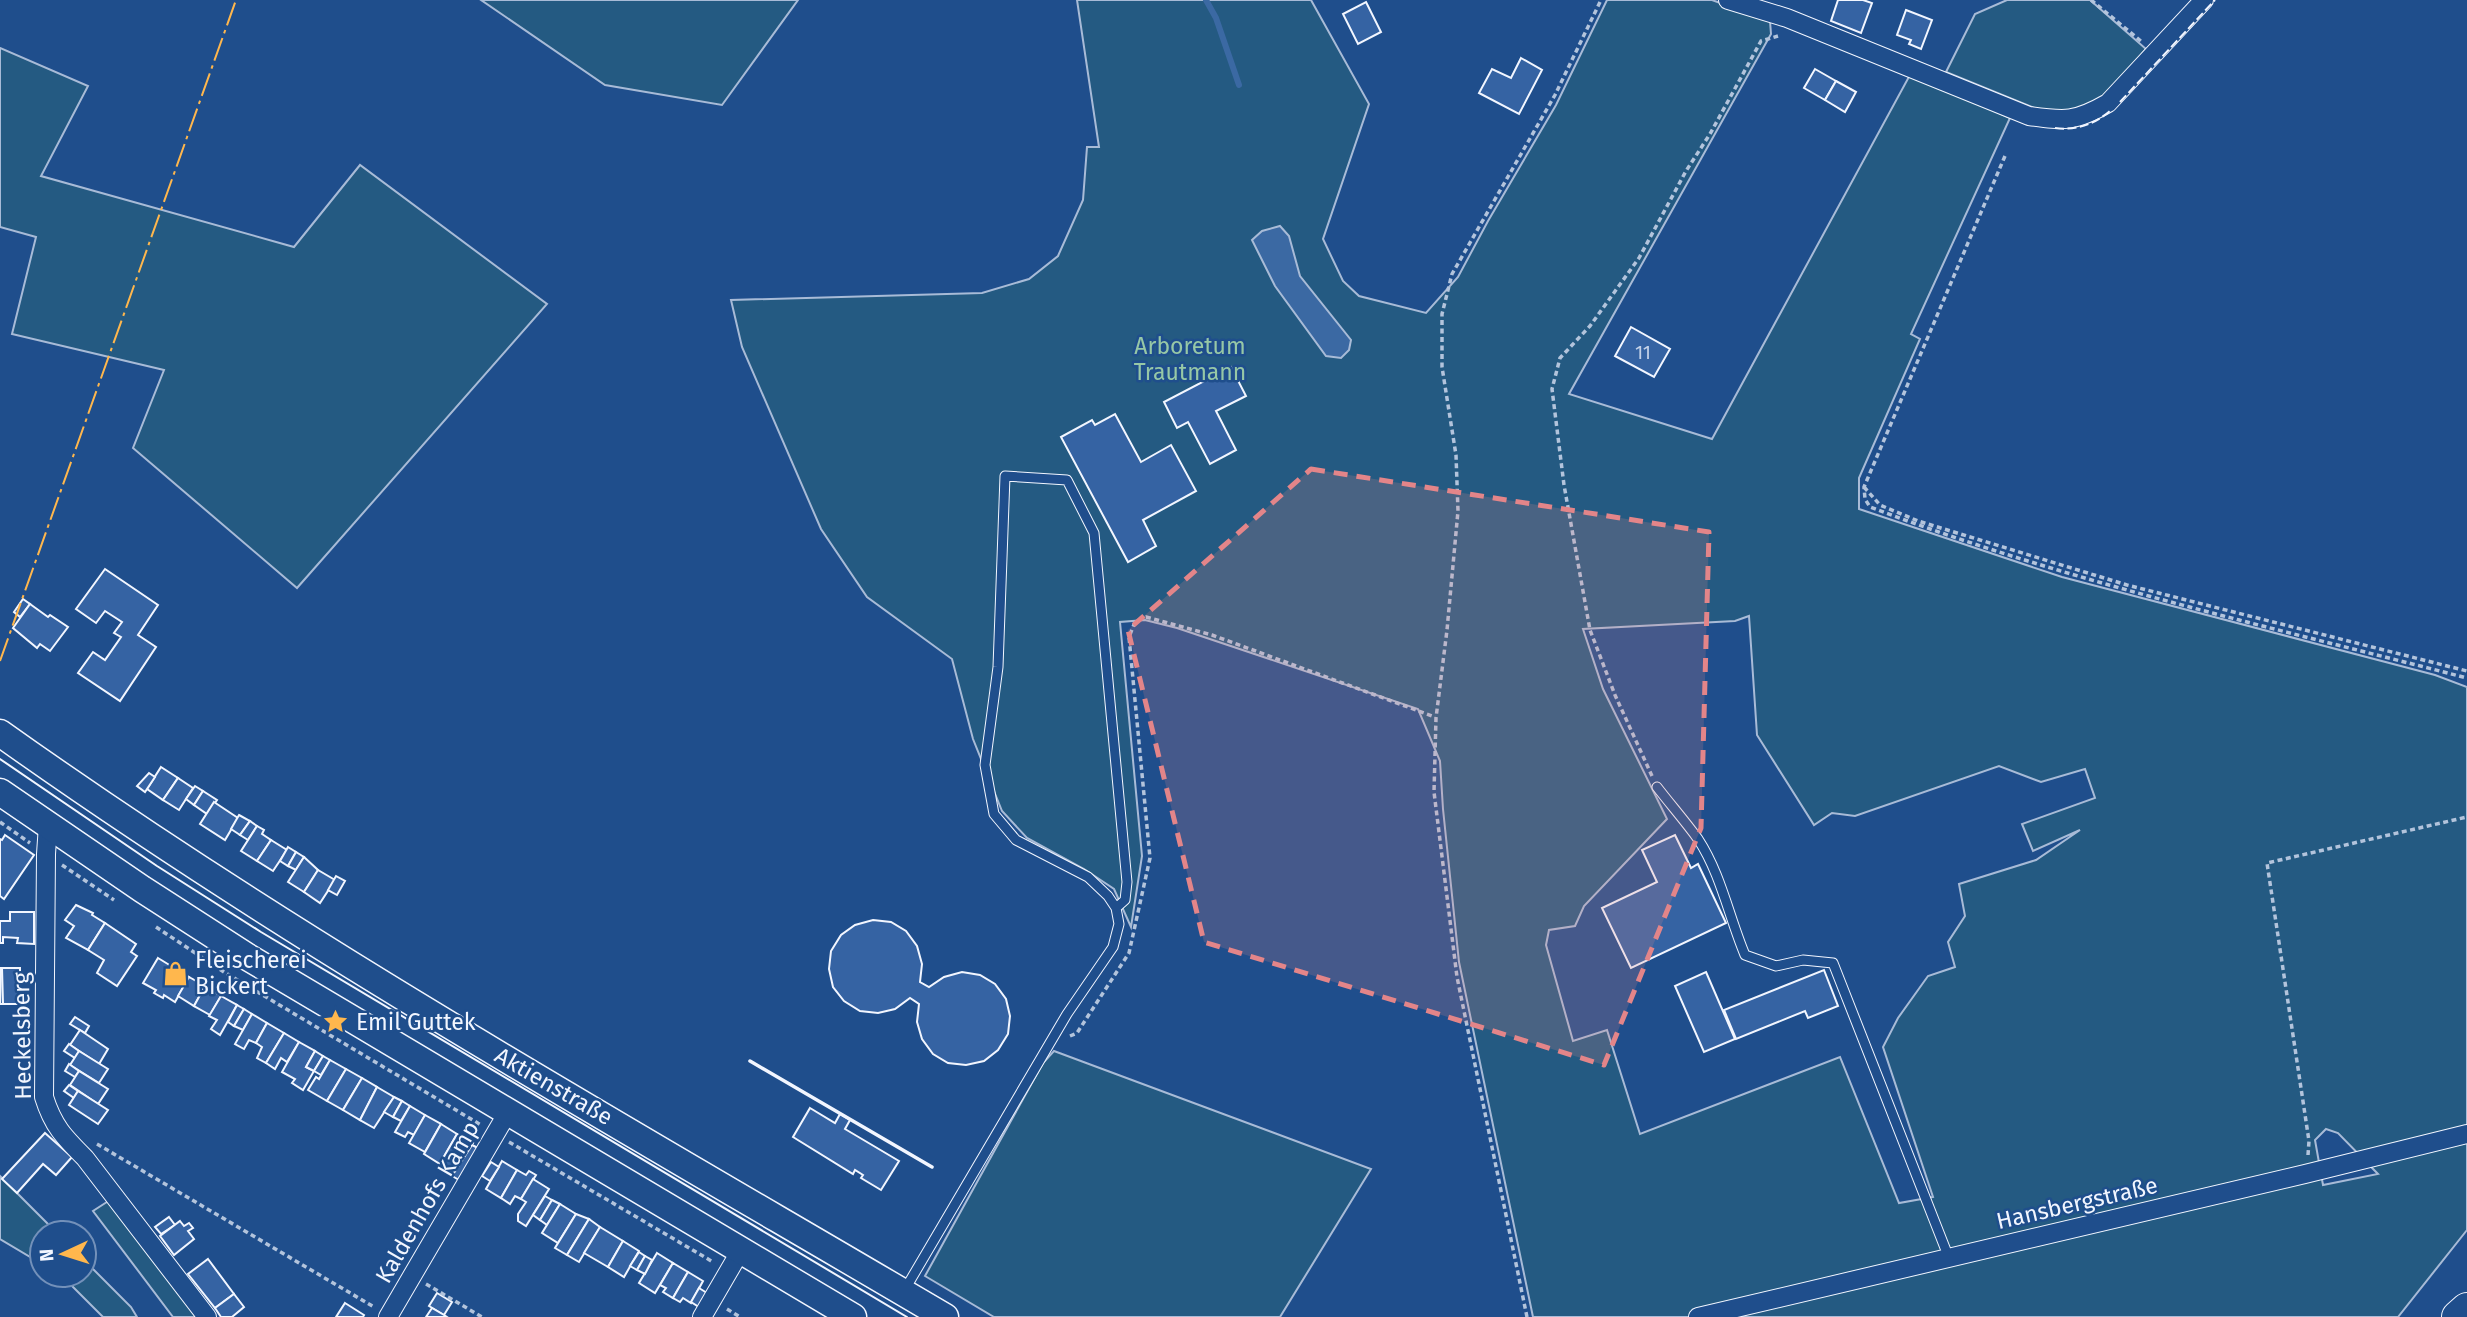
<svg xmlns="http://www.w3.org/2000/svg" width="2467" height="1317" font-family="'Fira Sans',sans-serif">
  <rect width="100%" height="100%" fill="#1f4e8c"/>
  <g fill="#245a82" stroke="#a8bbd7" stroke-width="2" fill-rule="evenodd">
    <path d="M481,0H798L722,105L605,85Z"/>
    <path d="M1077,0H1311L1369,104L1323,239L1343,281L1359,296L1426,313L1458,277L1488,221L1556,105L1607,0H1712L1770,21L1771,34L1569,394L1712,439L1911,73L2010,118L1911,334L1920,339L1859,478V509L2062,577L2435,675L2467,687V1230L2398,1317H1533L1459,962L1443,809L1440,761L1418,709L1177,628L1145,620L1120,622L1142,856L1131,927L1114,889L1084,869L1027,838L1002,811L973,739L952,659L867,597L821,529L742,347L731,300L982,293L1029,279L1058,256L1083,200L1087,147H1099ZM1749,616L1757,735L1814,825L1832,813L1855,816L1999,766L2041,782L2085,769L2095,798L2022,824L2033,851L2080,830L2036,860L1959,884L1965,916L1948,942L1955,967L1928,976L1898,1018L1883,1047L1933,1197L1899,1203L1840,1057L1640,1134L1607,1030L1573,1041L1546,945L1549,930L1575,926L1584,906L1667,819L1603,689L1583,629L1735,621ZM2326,1129L2338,1133L2378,1174L2323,1185L2315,1140Z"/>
    <path d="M2007,0H2090L2146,49L2112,89L2095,104L2074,111L2049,114L1946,72L1975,14Z"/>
    <path d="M0,48L88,86L41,176L294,247L360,165L547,304L297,588L133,448L164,370L12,334L36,237L0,227Z"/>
    <path d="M1054,1051L1371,1169L1280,1317H994L925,1276L1043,1063Z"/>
    <path d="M0,1176L57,1233H42V1264L0,1239Z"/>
    <path d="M110,1200L199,1317H173L93,1211Z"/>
    <path d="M84,1260L131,1307L137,1317H103L61,1275H84Z"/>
  </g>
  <path fill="#3b69a3" stroke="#a8bbd7" stroke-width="2" d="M1280,226L1289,236L1300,276L1351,340L1349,350L1341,358L1326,356L1275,286L1252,240L1262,231Z"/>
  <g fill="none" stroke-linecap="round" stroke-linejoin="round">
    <path stroke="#3b69a3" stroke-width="6" d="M1206,0L1216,18L1239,85"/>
  </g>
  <g fill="#3563a3" stroke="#f2f6ff" stroke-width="2">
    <path d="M1838,0H1863L1872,3L1861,33L1831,21Z"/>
    <path d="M1366,2L1381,32L1358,44L1343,14Z"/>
    <path d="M1906,10L1932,20L1921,49L1909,44L1911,40L1897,35Z"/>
    <path d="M1521,58L1542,70L1519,114L1479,93L1492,69L1511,78Z"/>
    <path d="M1815,69L1836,81L1825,100L1804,88Z"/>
    <path d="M1836,81L1856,92L1845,112L1825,100Z"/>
    <path d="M1631,327L1670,349L1654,377L1615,356Z"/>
    <path d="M1231,367L1246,396L1216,411L1236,450L1210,464L1188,422L1177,428L1164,402Z"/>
    <path d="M1115,414L1141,462L1171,445L1196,491L1143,520L1156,546L1128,562L1061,437L1092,420L1095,425Z"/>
    <path d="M105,569L158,605L138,635L156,647L120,701L78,673L93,652L105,660L121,637L114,633L122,622L105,611L96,623L76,609Z"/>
    <path d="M23,599L30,604L20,617L14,612Z"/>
    <path d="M30,604L48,617L50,615L68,627L50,651L40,644L37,648L13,628Z"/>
    <path d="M161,767L178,778L163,800L147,789Z"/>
    <path d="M149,773L155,777L145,792L137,786Z"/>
    <path d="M178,778L193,788L179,810L163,800Z"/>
    <path d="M195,786L203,791L194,805L186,799Z"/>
    <path d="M203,791L217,800L207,814L194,805Z"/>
    <path d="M214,802L238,818L225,840L200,824Z"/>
    <path d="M239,815L250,821L240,835L231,829Z"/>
    <path d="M250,821L257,826L248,840L240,835Z"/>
    <path d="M257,826L264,830L262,834L271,840L257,861L241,851Z"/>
    <path d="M5,835L34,855L4,899L0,896V839L2,840Z"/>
    <path d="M1675,835L1691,868L1698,864L1726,923L1631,968L1602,908L1657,882L1642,850Z"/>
    <path d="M271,840L287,850L273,871L257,861Z"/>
    <path d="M288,847L296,852L288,866L280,861Z"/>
    <path d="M296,852L304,857L296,870L288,866Z"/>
    <path d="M304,857L318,870L304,892L288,882Z"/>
    <path d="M318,870L335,880L320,903L304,892Z"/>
    <path d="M336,876L345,881L337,895L328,890Z"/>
    <path d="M76,905L93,913L92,915L105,923L88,950L66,938L74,926L65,920Z"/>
    <path d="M10,912H34V944L17,943L18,938L3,937V943H0V921H10Z"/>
    <path d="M873,920L891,922L906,931L917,946L922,964L920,982L929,987L944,977L962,972L980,975L995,984L1006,999L1010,1016L1008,1034L998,1050L984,1061L966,1065L948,1063L933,1054L922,1039L917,1022L919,1004L910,998L895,1009L878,1013L860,1011L844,1001L833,987L829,969L831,951L841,935L855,925Z"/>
    <path d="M105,923L136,944L131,952L137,956L117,986L97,973L104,960L88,950Z"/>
    <path d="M158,958L189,977L175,1002L164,995L163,998L154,993L156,990L143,983Z"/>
    <path d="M0,968H2L3,1004H0Z"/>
    <path d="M2,968H20V1004H3Z"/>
    <path d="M1824,970L1838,1006L1808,1018L1805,1011L1736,1039L1724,1010Z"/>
    <path d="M1706,972L1735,1039L1704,1052L1675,986Z"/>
    <path d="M189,977L205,986L194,1006L178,996Z"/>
    <path d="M205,986L221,996L210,1015L194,1006Z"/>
    <path d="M221,996L237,1005L220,1035L211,1029L217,1020L209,1016Z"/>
    <path d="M237,1005L244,1009L234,1026L228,1022Z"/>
    <path d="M244,1009L252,1014L243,1030L234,1026Z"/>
    <path d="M252,1014L267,1023L256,1043L249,1040L244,1049L235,1044Z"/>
    <path d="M75,1017L89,1026L85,1033L70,1024Z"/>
    <path d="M267,1023L284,1033L266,1063L257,1058L262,1047L256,1043Z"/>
    <path d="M80,1030L108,1049L99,1064L70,1045Z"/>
    <path d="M284,1033L299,1042L287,1062L281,1058L275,1069L266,1063Z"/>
    <path d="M299,1042L315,1051L306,1067L314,1071L303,1090L292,1083L295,1079L282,1072Z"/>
    <path d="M69,1044L79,1051L75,1058L64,1051Z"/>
    <path d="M79,1051L108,1069L99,1083L70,1065Z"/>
    <path d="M315,1051L323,1056L314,1071L306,1067Z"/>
    <path d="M323,1056L330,1060L321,1075L314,1071Z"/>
    <path d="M330,1060L346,1069L327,1101L308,1090L316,1077L319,1079Z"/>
    <path d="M69,1064L79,1071L75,1077L65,1071Z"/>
    <path d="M346,1069L362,1078L343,1110L327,1101Z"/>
    <path d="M79,1071L108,1089L98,1104L70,1085Z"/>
    <path d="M362,1078L377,1087L360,1120L343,1110Z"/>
    <path d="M69,1085L78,1091L74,1098L64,1091Z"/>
    <path d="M377,1087L394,1097L374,1128L360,1120Z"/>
    <path d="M78,1091L108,1110L98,1124L69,1105Z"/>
    <path d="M394,1097L402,1101L393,1117L384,1112Z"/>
    <path d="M402,1101L410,1106L401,1121L393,1117Z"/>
    <path d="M410,1106L425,1115L414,1135L408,1132L405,1137L395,1132Z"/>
    <path d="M810,1108L835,1123L840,1114L850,1120L845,1129L899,1161L881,1190L861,1178L863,1175L855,1170L853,1174L793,1137Z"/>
    <path d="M425,1115L441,1124L425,1152L409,1143Z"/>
    <path d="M441,1124L457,1134L440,1164L424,1154Z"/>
    <path d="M45,1133L72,1157L56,1175L43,1164L17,1193L2,1179Z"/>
    <path d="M457,1134L473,1143L452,1176L439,1168V1165Z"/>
    <path d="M472,1145L480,1149L461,1181L452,1176Z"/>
    <path d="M502,1161L517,1170L501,1198L486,1189Z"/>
    <path d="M491,1162L499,1167L490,1181L482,1176Z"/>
    <path d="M517,1170L526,1175L529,1171L536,1175L521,1199L515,1196L510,1204L501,1198Z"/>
    <path d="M533,1179L549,1189L526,1226L518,1221V1214L526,1202L521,1199Z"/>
    <path d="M545,1196L552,1200L540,1220L533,1215Z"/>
    <path d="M552,1200L560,1204L547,1225L540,1220Z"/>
    <path d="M560,1204L576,1214L558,1243L542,1233Z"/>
    <path d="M576,1214L589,1219L567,1255L555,1248Z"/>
    <path d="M169,1217L175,1225L161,1234L155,1227Z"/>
    <path d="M589,1219L600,1227L579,1262L567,1255Z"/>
    <path d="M180,1221L184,1226L189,1223L193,1228L188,1231L194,1239L174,1255L160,1236Z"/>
    <path d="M600,1227L623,1241L608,1267L584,1253Z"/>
    <path d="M623,1241L639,1251L624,1277L608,1267Z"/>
    <path d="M639,1252L645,1256L637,1270L630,1266Z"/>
    <path d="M657,1253L673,1263L655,1293L639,1283Z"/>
    <path d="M645,1256L652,1260L645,1274L637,1270Z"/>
    <path d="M208,1259L234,1294L215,1308L188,1274Z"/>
    <path d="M673,1263L688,1272L673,1298L663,1292L666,1288L660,1285Z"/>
    <path d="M688,1272L703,1281L691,1303L683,1298L680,1302L673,1298Z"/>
    <path d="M699,1288L707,1293L699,1307L691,1302Z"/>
    <path d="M437,1293L452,1302L444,1315L429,1306Z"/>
    <path d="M234,1294L244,1307L232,1317H221L215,1308Z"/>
    <path d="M345,1303L364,1315L363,1317H336Z"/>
    <path d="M432,1308L444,1315L447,1317H426Z"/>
  </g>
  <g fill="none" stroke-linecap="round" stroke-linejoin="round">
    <defs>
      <g id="service">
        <path d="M1657,787C1670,804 1685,821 1698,839C1721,874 1729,917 1745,955L1776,966L1803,960L1833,963L1949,1258"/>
        <path d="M904,1291L1067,1014L1113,947L1119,924L1116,908L1108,896L1088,877L1016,840L994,814L985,765L998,667L1005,476L1067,480L1094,533L1127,882L1125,900L1116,908"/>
      </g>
      <g id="minor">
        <path d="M1728,0L1787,18L2029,116C2065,121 2075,122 2108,103L2204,0"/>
        <path d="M48,825L46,854L44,1097C53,1126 64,1137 85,1158L207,1317"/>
        <path d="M388,1317L508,1112"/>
        <path d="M702,1317L741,1250"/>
        <path d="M1698,1317L2305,1174L2467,1134"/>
      </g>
      <g id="primary">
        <path d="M0,733C302,948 626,1129 945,1317"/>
        <path d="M0,792L142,889L246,956L853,1317"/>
      </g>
      <path id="motorway" d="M2458,1317L2467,1309"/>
    </defs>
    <use href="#service" stroke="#f2f6ff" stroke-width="11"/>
    <use href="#minor" stroke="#f2f6ff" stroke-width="20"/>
    <use href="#primary" stroke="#f2f6ff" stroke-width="29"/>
    <use href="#motorway" stroke="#f2f6ff" stroke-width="34"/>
    <g stroke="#b3c4dc" stroke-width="3.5" stroke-dasharray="5 3.5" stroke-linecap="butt">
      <path d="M2091,0L2142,42"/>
      <path d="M2005,156L1864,487L1865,499L1870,507C2064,581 2267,626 2467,678"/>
      <path d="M1864,487L1880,505L1918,521L1967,536L2127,585L2467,671"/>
      <path d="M1652,776L1615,695L1590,630L1564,485L1552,389L1560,358L1590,326L1639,258L1686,171L1710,134L1761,41L1778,36"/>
      <path d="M0,822L30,843"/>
      <path d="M62,865L114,900"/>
      <path d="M156,927L224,972L481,1125"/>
      <path d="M1070,1036L1077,1033L1129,953L1150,858L1129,637L1135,622L1146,617L1212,635L1435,717"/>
      <path d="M509,1142L713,1262"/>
      <path d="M97,1144L374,1307"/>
      <path d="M2308,1155L2309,1141L2267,863L2467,817"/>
      <path d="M426,1284L482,1317"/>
      <path d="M727,1309L740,1317"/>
      <path d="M1527,1317L1457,977L1434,792L1436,718L1447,630L1458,511L1456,455L1442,367V314L1452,274L1555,95L1601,0"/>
    </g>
    <use href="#service" stroke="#1f4e8c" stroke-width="9"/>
    <use href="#minor" stroke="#1f4e8c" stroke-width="18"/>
    <use href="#primary" stroke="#1f4e8c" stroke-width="26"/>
    <use href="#motorway" stroke="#1f4e8c" stroke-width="32"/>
    <path stroke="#f2f6ff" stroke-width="2" d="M0,759L157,866L261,932L907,1317"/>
    <g stroke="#f2f6ff" stroke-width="2" stroke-dasharray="9 3.5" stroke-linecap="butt">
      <path d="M2120,102L2215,0"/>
      <path d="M2055,128C2076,131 2096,124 2112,109"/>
    </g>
    <path stroke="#f2f6ff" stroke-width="3.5" d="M750,1061L932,1167"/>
    <path stroke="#ffb74d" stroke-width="2" stroke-dasharray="24 5 3.5 5" stroke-linecap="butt" d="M0,661L236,0"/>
  </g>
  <path fill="#e38589" fill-opacity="0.2" stroke="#e38589" stroke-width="5" stroke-dasharray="14 9" stroke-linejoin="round" d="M1311,469L1709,532L1701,828L1604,1065L1204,942L1128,630Z"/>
  <defs>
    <symbol id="shop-bare" viewBox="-9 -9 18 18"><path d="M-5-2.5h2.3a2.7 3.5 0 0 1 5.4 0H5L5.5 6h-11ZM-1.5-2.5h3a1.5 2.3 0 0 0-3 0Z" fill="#ffb74d" stroke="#1f4e8c" stroke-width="2.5" paint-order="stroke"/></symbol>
    <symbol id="sight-bare" viewBox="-9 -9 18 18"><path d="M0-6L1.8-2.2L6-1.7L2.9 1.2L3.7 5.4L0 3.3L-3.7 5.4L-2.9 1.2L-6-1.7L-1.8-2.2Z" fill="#ffb74d" stroke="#1f4e8c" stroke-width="2.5" paint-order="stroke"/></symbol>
  </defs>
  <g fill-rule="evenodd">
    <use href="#shop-bare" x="158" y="956" width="35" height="35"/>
    <use href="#sight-bare" x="318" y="1004" width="35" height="35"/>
  </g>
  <g text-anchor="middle" stroke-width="5" stroke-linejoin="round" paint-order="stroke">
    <g font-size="19" fill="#c3d1e8">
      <text x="1643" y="359">11</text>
    </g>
    <g font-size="23" fill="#97c8a6" stroke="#1f4e8c">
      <text x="1190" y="354">Arboretum<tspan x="1190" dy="26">Trautmann</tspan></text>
    </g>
    <g font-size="23" fill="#f2f6ff" stroke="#1f4e8c" text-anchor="start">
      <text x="195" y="968">Fleischerei<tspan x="195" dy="26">Bickert</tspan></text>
      <text x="356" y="1030">Emil Guttek</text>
    </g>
    <g font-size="23" fill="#f2f6ff" stroke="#1f4e8c">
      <text transform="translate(22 1036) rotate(-91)" y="8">Heckelsberg</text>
      <text transform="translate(554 1086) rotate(30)" y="8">Aktienstraße</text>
      <text transform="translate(427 1202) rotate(-60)" y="8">Kaldenhofs Kamp</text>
      <text transform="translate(2077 1203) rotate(-13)" y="8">Hansbergstraße</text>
    </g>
  </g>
  <g transform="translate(63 1254) rotate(266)"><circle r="33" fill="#1f4e8c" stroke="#7391ba" stroke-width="2"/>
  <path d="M0-5L12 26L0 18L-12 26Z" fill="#ffb74d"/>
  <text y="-10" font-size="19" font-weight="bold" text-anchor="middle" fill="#f2f6ff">N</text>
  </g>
</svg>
